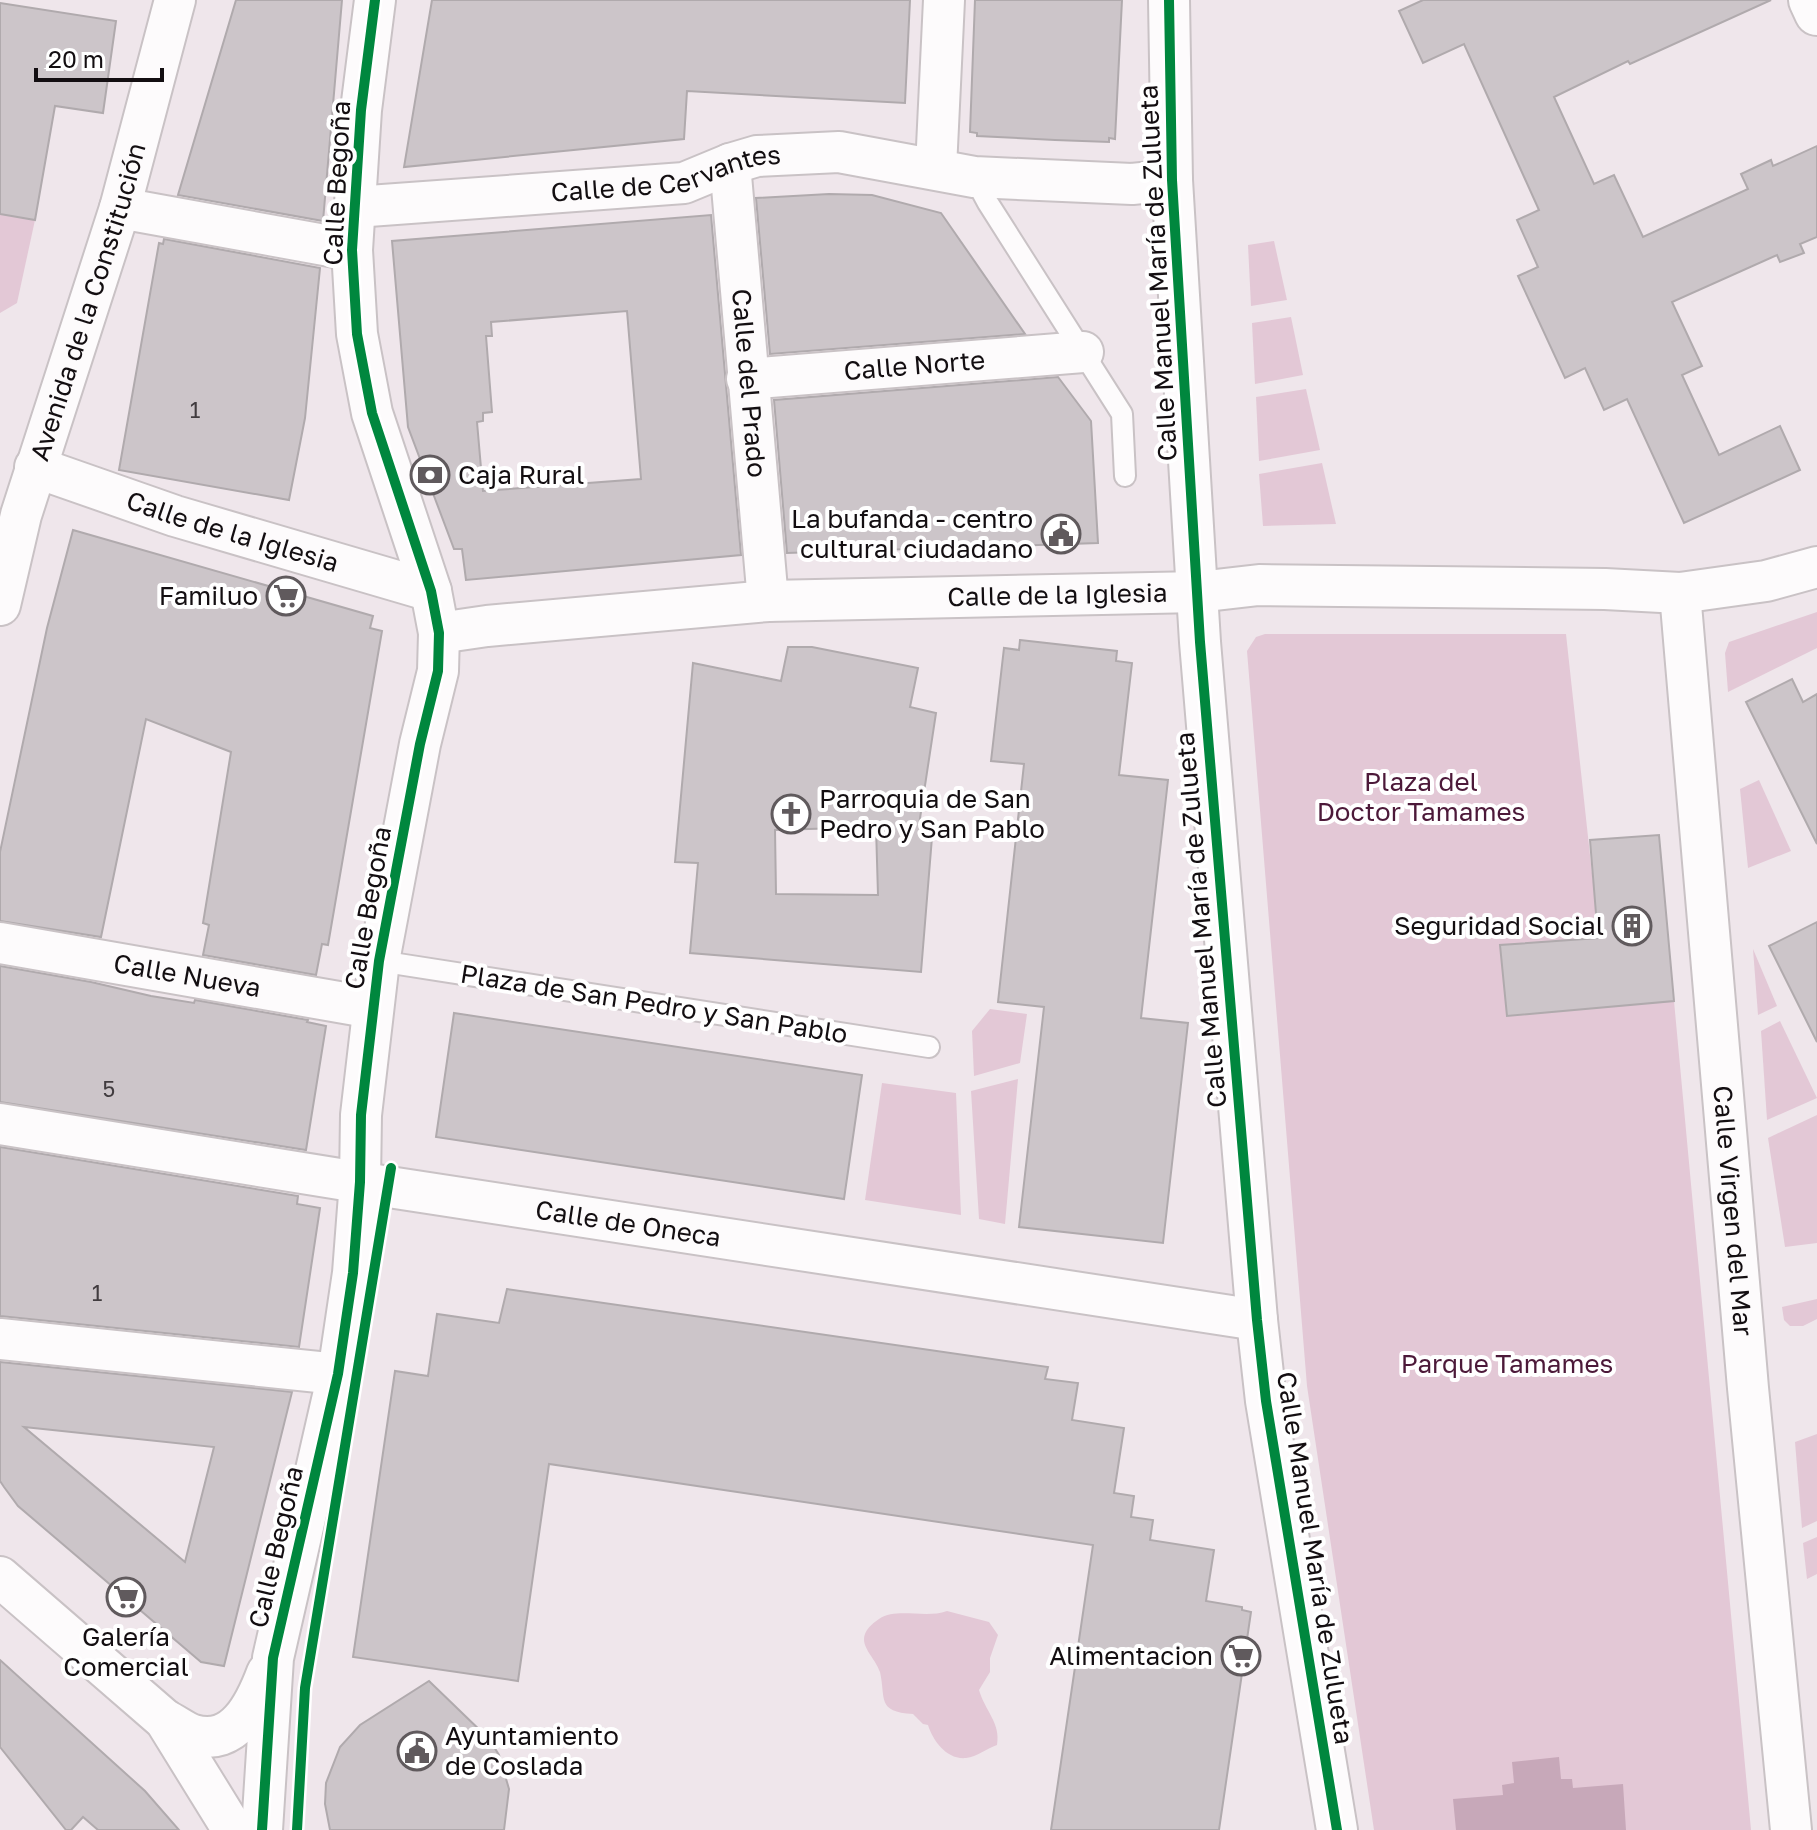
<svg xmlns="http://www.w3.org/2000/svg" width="1817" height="1830" font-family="'Golos Text',sans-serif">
  <rect width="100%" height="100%" fill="#efe6eb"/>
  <g fill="#e3c8d6">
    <path d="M0,214L35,220L17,303L0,313Z"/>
    <path d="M1274,241L1287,300L1251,306L1248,245Z"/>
    <path d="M1291,317L1303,375L1255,384L1252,323Z"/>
    <path d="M1306,389L1320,450L1259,461L1256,397Z"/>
    <path d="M1322,463L1336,524L1263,526L1259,474Z"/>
    <path d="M1817,612V648L1728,692L1725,653L1729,642Z"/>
    <path d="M1265,634H1566L1599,938L1500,945L1507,1015L1674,1001L1751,1830H1374L1307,1386L1247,651L1256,637Z"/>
    <path d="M1759,780L1791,851L1748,868L1740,789Z"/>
    <path d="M1753,949L1777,1006L1758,1015Z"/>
    <path d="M990,1009L1027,1014L1020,1063L974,1076L972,1031Z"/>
    <path d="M1780,1021L1817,1098L1767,1120L1761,1031Z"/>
    <path d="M1018,1079L1005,1224L979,1219L971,1091Z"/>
    <path d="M882,1083L956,1093L961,1215L865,1200Z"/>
    <path d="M1817,1115V1243L1785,1247L1768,1138Z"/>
    <path d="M1817,1299V1319L1803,1326H1790L1784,1320L1782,1307Z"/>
    <path d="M1817,1434V1521L1802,1528L1795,1442Z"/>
    <path d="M1817,1537V1574L1807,1579L1803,1543Z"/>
    <path d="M947,1611L989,1622L998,1635L990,1658V1672L979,1690C985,1711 1001,1723 997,1745C987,1748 977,1757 966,1758C947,1760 933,1741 928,1725L923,1724L913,1714C876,1712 886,1698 880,1672C874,1653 848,1640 879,1619C897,1607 925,1619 947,1611Z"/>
  </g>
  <path fill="#c7a8b9" d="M1559,1757L1561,1779H1572L1573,1788L1623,1784L1626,1830H1456L1453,1799L1503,1795L1502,1785L1514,1783L1512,1762Z"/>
  <g fill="#ccc5c9" stroke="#b0aaad" stroke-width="2" fill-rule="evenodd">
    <path d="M236,0H342L323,221L178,195Z"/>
    <path d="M432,0H910L905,103L687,91L684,139L404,167Z"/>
    <path d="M975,0H1122L1115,139L1109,138V142L1055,140L977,136V133L970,132Z"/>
    <path d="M1423,0H1771L1630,64L1628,61L1554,97L1594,184L1614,175L1643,237L1748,189L1741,174L1771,160L1773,166L1817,146V237L1800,244L1804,253L1780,262L1777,255L1672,302L1702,366L1682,375L1719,455L1780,426L1800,470L1684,523L1627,399L1604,410L1585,368L1565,378L1518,276L1538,267L1517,220L1539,210L1464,44L1423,63L1399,11Z"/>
    <path d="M0,3L116,21L103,113L55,106L35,220L0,214Z"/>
    <path d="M829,194L872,195L941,213L1025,334L770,354L756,198Z"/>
    <path d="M711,215L741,555L466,580L462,549H454L408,427L392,241ZM627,311L641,479L483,491L477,422L483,421V413L492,412L486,336H492L491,322Z"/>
    <path d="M164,239L320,268L305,418L289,500L119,470L159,243L163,244Z"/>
    <path d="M1058,377L1091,421L1098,543L787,553L774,400Z"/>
    <path d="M73,530L373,616L370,628L382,631L328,945L322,944L316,975L203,955L209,925L203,923L231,752L146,719L101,937L0,921V852L47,628Z"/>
    <path d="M1020,640L1117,651L1116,661L1132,663L1119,775L1168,780L1141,1018L1188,1023L1163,1243L1019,1227L1044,1007L998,1002L1024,764L991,761L1004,648L1019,650Z"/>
    <path d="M788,647H812L918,668L910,707L936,713L919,825H933L921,972L690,953L698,863L675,862L693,663L781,681ZM876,827L878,895L776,894L775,830Z"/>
    <path d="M1792,679L1803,702L1817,694V844L1746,702Z"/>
    <path d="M1659,835L1674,1001L1507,1016L1500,945L1598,938L1590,840Z"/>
    <path d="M1817,922V1042L1769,946Z"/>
    <path d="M0,966L91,982L151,996L194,1003L195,1000L308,1020L307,1022L326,1026L306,1150L0,1102Z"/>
    <path d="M454,1013L862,1075L844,1199L436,1137Z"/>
    <path d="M0,1147L298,1196L297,1204L320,1208L299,1347L0,1316Z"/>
    <path d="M507,1289L1048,1367L1045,1379L1078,1383L1072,1420L1124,1428L1114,1493L1134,1496L1131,1517L1153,1520L1150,1540L1214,1550L1206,1601L1242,1607V1610L1251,1612L1219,1830H1051L1093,1545L549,1464L518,1681L353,1657L395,1371L428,1376L437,1314L499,1323Z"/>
    <path d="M0,1362L292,1392L224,1666L201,1662L18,1506L4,1487L0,1481ZM24,1427L214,1447L185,1562Z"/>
    <path d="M0,1660L145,1791L179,1830H98L83,1817L71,1830H66L0,1747Z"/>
    <path d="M429,1681L489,1739L499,1755L509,1789L504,1830H330L325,1804L326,1783L340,1747L360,1725Z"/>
  </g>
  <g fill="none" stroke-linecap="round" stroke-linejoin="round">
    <defs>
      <g id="service">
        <path d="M974,177L988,203L1122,414L1125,476"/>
        <path d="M379,961L929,1047"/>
      </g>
      <g id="minor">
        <path d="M1169,0L1172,180L1200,642L1257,1320L1266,1401L1337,1830"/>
        <path id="s1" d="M730,164L768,601"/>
        <path d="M936,168L944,0"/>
        <path id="s2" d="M355,207L684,183L730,164L757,156L839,152L974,177L1132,184L1172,180"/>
        <path d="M120,208L352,250"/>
        <path id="s3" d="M747,379L1083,352"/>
        <path id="s4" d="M35,467L175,516L431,591"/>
        <path id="s5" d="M1680,593L1748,1388L1791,1830"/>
        <path id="s6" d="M0,605L21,515L120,208L175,0"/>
        <path id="s7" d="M439,633L487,626L768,601L1151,593L1198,592L1259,585L1605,589L1680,593L1766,581L1817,567"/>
        <path id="s8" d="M0,943L373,1008"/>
        <path id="s9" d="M0,1124L389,1187L1257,1320"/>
        <path d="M0,1339L338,1374"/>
        <path d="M0,1577L165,1720L233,1830"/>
        <path d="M165,1720C174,1724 184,1732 193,1735C235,1747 255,1705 267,1673"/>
        <path d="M262,1830L273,1658L338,1374L353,1273L360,1182L361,1115L379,961L420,744L438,671L439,633L431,591L372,413L357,334L352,250L361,110L375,0"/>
      </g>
      <path id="secondary" d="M1811,0L1817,13"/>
    </defs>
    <use href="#service" stroke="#c9c2c5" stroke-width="24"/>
    <use href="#minor" stroke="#c9c2c5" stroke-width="44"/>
    <use href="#secondary" stroke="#c9c2c5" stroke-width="48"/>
    <use href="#service" stroke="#fdfbfc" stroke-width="20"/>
    <use href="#minor" stroke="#fdfbfc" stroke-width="40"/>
    <use href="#secondary" stroke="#fdfbfc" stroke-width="44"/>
    <defs>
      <g id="cycleway">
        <path d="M1169,0L1172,180L1200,642L1257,1320L1266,1401L1337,1830"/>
        <path d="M262,1830L273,1658L338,1374L353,1273L360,1182L361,1115L379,961L420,744L438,671L439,633L431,591L372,413L357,334L352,250L361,110L375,0"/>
        <path d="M297,1830L305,1688L391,1168"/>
      </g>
    </defs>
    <use href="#cycleway" stroke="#fff" stroke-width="15"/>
    <use href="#cycleway" stroke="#00873e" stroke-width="10"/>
  </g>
  <defs>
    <symbol id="bank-ring" viewBox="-11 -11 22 22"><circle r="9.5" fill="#fff" stroke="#605a5d" stroke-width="1.5"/><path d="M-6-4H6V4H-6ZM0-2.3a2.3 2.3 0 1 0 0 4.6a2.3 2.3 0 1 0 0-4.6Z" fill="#605a5d"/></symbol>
    <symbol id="civic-ring" viewBox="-11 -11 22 22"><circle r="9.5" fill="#fff" stroke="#605a5d" stroke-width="1.5"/><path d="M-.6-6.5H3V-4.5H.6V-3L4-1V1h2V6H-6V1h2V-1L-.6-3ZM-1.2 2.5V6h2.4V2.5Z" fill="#605a5d"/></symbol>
    <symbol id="supermarket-ring" viewBox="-11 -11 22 22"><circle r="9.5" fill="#fff" stroke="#605a5d" stroke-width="1.5"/><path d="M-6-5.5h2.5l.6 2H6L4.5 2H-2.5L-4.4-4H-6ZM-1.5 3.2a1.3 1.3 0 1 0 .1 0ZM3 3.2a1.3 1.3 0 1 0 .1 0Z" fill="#605a5d"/></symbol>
    <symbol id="church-ring" viewBox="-11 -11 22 22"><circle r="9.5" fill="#fff" stroke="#605a5d" stroke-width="1.5"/><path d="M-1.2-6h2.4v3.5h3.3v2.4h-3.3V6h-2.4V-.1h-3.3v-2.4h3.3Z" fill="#605a5d"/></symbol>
    <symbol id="building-ring" viewBox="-11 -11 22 22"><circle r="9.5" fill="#fff" stroke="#605a5d" stroke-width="1.5"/><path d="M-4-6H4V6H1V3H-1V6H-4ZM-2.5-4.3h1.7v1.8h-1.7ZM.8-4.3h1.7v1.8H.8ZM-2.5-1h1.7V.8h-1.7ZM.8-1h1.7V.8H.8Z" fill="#605a5d"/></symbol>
  </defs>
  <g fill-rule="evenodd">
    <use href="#bank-ring" x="408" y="453" width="44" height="44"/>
    <use href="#civic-ring" x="1039" y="512" width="44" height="44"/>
    <use href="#supermarket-ring" x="264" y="574" width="44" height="44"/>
    <use href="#church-ring" x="769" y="792" width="44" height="44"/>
    <use href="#building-ring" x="1610" y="904" width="44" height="44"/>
    <use href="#supermarket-ring" x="104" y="1575" width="44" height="44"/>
    <use href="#supermarket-ring" x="1219" y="1634" width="44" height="44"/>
    <use href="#civic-ring" x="395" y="1729" width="44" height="44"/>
  </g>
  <g text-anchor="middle" stroke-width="8" stroke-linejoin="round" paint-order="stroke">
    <g font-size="22" fill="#413c3f">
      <text x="195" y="418">1</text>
      <text x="109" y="1097">5</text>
      <text x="97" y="1301">1</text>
    </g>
    <g font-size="26" fill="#130e11" stroke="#fff">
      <text dy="9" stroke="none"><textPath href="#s2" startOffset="314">Calle de Cervantes</textPath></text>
      <text transform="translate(337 183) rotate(-87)" y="9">Calle Begoña</text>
      <text transform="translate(1158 273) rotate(-93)" y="9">Calle Manuel María de Zulueta</text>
      <text dy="9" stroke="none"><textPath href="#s6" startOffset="316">Avenida de la Constitución</textPath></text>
      <text dy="9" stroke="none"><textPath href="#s3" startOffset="168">Calle Norte</textPath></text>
      <text dy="9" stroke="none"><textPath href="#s1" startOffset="220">Calle del Prado</textPath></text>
      <text dy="9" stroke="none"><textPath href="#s4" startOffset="208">Calle de la Iglesia</textPath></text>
      <text dy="9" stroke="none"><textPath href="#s7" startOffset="620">Calle de la Iglesia</textPath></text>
      <text transform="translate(368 908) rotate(-80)" y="9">Calle Begoña</text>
      <text transform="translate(1201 920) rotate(-95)" y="9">Calle Manuel María de Zulueta</text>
      <text dy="9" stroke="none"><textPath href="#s8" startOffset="190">Calle Nueva</textPath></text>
      <text transform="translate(654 1004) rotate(9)" y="9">Plaza de San Pedro y San Pablo</text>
      <text dy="9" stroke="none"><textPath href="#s5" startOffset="620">Calle Virgen del Mar</textPath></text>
      <text dy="9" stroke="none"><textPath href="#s9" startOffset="636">Calle de Oneca</textPath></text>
      <text transform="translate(276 1547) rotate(-77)" y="9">Calle Begoña</text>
      <text transform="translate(1315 1558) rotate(81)" y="9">Calle Manuel María de Zulueta</text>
    </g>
    <g font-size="26" fill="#130e11" stroke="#fff" text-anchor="end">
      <text x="458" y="484" text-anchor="start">Caja Rural</text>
      <text x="1033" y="528">La bufanda - centro<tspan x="1033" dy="30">cultural ciudadano</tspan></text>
      <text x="258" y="605">Familuo</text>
      <text x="819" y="808" text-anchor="start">Parroquia de San<tspan x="819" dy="30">Pedro y San Pablo</tspan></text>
      <text x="1604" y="935">Seguridad Social</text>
      <text x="126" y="1646" text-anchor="middle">Galería<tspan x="126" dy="30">Comercial</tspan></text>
      <text x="1213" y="1665">Alimentacion</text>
      <text x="445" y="1745" text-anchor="start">Ayuntamiento<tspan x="445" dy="30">de Coslada</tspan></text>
    </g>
    <g font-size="26" fill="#4c1939" stroke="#fff">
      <text x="1421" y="791">Plaza del<tspan x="1421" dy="30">Doctor Tamames</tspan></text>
      <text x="1507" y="1373">Parque Tamames</text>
    </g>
  </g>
  <path d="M36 68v12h126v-12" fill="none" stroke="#130e11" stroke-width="4"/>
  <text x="48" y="68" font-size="24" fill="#130e11" stroke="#ffffff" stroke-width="6" paint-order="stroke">20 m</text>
</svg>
